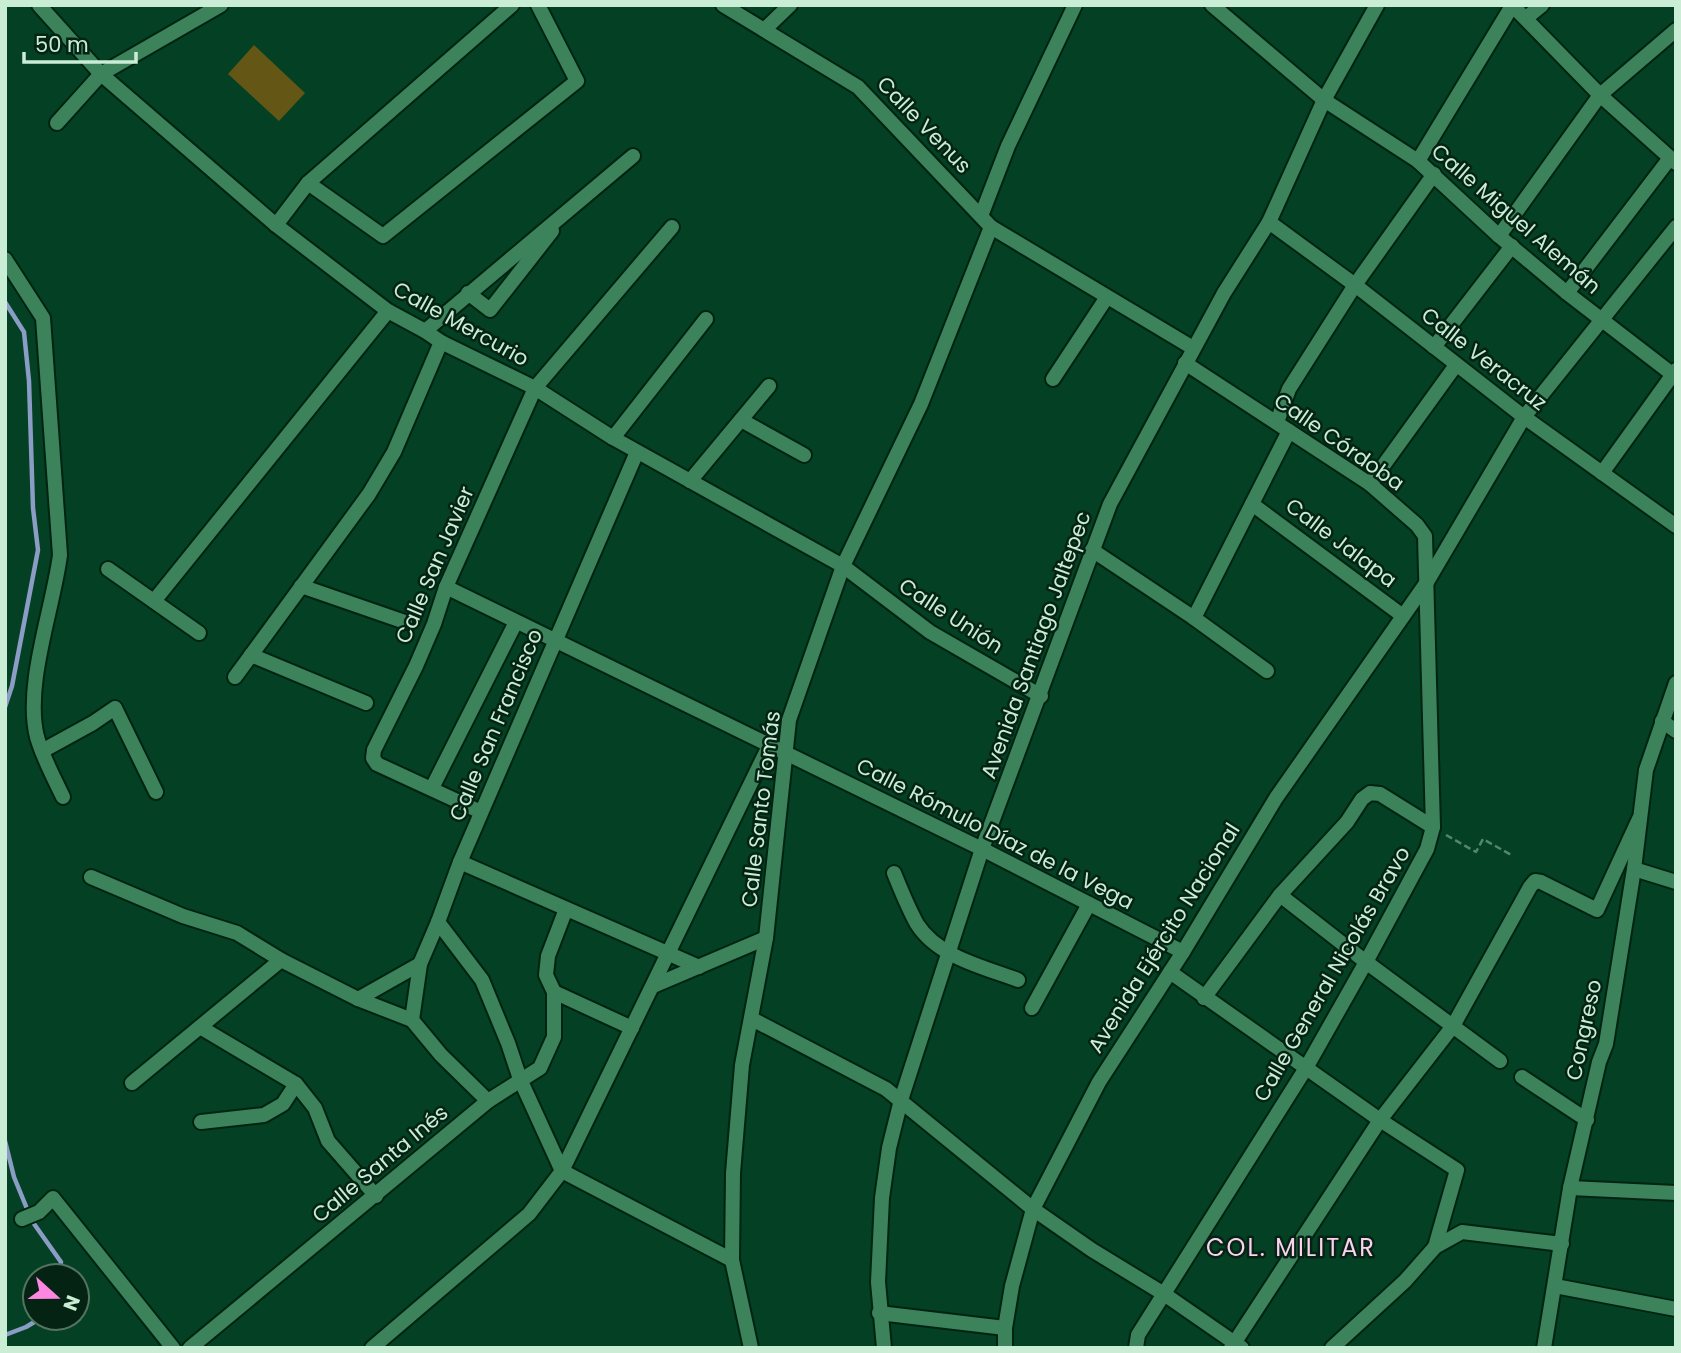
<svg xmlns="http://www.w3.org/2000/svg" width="1681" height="1353" font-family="Poppins,sans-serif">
  <rect width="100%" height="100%" fill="#044024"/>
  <path fill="#645614" d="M254,45L305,93L279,121L228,74Z"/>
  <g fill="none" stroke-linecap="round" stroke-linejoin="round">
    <g stroke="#8b9cc5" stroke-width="4.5">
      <path d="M5,302L24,332L29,381L33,508L38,550L12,686L5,707"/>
      <path d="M5,1141L14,1177L32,1221L61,1262L59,1276"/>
      <path d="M5,1335L26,1327L41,1318"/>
    </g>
    <defs>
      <g id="minor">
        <path d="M39,5L101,74L276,225L388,311L425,331L441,342L535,388L613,438L843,566L930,632L1041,696"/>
        <path d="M723,5L858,87L991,227L1193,348"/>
        <path d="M1212,5L1324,100L1418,161L1499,236L1567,293L1676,377"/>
        <path d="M1512,5L1600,95L1676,163"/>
        <path d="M1526,18L1542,5"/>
        <path d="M764,30L790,5"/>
        <path d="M57,123L101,74L221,5"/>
        <path d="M1418,161L1512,6"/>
        <path d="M308,183L383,236L577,81L538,5"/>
        <path d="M981,216L1008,146L1075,5"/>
        <path d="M1269,222L1355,285L1524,417L1676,526"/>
        <path d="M276,225L308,183L512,5"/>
        <path d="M1499,236L1600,95L1676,30"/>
        <path d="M5,259L43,318L60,555C53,609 24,685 37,737C43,758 54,778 63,797"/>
        <path d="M468,293L490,310L552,231"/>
        <path d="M1567,293L1670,158"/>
        <path d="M425,331L633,156"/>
        <path d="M1434,347L1512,246"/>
        <path d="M1053,379L1107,297"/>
        <path d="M741,420L804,455"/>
        <path d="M1277,422L1289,389L1355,285L1434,174"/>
        <path d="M613,438L706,319"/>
        <path d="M1602,473L1676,370"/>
        <path d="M690,481L769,386"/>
        <path d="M1370,484L1456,365"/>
        <path d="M1252,504L1403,616"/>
        <path d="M1092,550L1194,618L1267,671"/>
        <path d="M108,569L199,633"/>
        <path d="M301,586L405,622"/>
        <path d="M446,587L982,849L1183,952"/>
        <path d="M154,601L388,311"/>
        <path d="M1194,618L1289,431"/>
        <path d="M251,655L366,703"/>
        <path d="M235,677L369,494L394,452L441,342"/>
        <path d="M1662,721L1676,731"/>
        <path d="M42,751L93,723L115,708L156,792"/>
        <path d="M432,788L516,622"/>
        <path d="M481,812L377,764L373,758L374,750L416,666L434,624L446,587L535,388L672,227"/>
        <path d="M460,862L699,967"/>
        <path d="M1634,869L1676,882"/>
        <path d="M894,873C901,890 908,908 917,924C938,957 983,967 1018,980"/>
        <path d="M91,877L183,916L237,933L281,960L358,999L412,1020L441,1055L488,1101"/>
        <path d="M1280,895L1366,962L1500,1061"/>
        <path d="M438,922L482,980L508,1043L520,1079L562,1171L732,1260"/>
        <path d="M1170,972L1380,1120L1457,1170L1435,1247"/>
        <path d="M653,986L766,938"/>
        <path d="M554,992L632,1028"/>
        <path d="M1204,998L1280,895L1347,822L1362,799L1370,793L1380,794L1433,827"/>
        <path d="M358,999L420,964"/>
        <path d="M1032,1008L1089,904"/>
        <path d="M752,1019L886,1089L1033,1209L1092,1250L1164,1294L1242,1348"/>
        <path d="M412,1020L420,964L438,922L460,862L637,452"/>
        <path d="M200,1027L296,1084L315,1108L328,1141L376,1196"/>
        <path d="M1522,1077L1587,1120"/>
        <path d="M132,1083L281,960"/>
        <path d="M201,1122L264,1115L283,1104L296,1084"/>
        <path d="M1570,1188L1676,1193"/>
        <path d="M22,1219L39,1212L53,1198L173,1348"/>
        <path d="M1555,1286L1676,1309"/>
        <path d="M879,1313L1005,1328"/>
        <path d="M190,1348L488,1101L540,1068L554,1037V992L546,975L548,956L566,909"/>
        <path d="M372,1348L529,1214L562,1171L769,746"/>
        <path d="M751,1348L732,1260L733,1173L742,1065L766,938L789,720L843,566L921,404L991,227"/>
        <path d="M884,1348L878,1282L882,1198L889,1148L901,1100L982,849L1110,504L1224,293L1269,222L1324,100L1377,5"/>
        <path d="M1005,1348V1328L1012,1286L1033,1209L1099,1082L1183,952L1276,798L1427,582L1524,417L1676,227"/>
        <path d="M1136,1348L1138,1335L1306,1068L1366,962L1427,849L1433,827L1425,536L1417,525L1370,484L1185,363"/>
        <path d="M1231,1348L1380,1120L1453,1026L1530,887L1535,881L1541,882L1597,910L1639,819"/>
        <path d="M1332,1348L1405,1281L1435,1247L1462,1232L1562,1244"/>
        <path d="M1544,1348L1570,1188L1599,1062L1606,1044L1634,869L1646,770L1676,683"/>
      </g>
    </defs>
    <use href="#minor" stroke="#002411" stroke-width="18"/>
    <path stroke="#54866c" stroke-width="2.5" stroke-dasharray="7 3.5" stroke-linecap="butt" d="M1446,835L1476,852L1483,839L1513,856"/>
    <use href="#minor" stroke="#3c825b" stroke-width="14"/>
  </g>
  <g text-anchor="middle" stroke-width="5" stroke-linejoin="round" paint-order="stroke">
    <g font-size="21" fill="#caedd6" stroke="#052313">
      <text transform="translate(924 125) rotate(46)" y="7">Calle Venus</text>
      <text transform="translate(1516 219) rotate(41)" y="7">Calle Miguel Alemán</text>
      <text transform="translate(461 324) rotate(29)" y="7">Calle Mercurio</text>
      <text transform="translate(1484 359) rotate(38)" y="7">Calle Veracruz</text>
      <text transform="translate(1339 442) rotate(35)" y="7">Calle Córdoba</text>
      <text transform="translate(1341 543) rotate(37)" y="7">Calle Jalapa</text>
      <text transform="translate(435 565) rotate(-67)" y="7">Calle San Javier</text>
      <text transform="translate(951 616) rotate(33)" y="7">Calle Unión</text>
      <text transform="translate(1036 645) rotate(-70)" y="7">Avenida Santiago Jaltepec</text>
      <text transform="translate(496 725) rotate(-67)" y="7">Calle San Francisco</text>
      <text transform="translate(761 809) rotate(-83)" y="7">Calle Santo Tomás</text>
      <text transform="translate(995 834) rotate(27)" y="7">Calle Rómulo Díaz de la Vega</text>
      <text transform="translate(1164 938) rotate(-58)" y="7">Avenida Ejército Nacional</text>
      <text transform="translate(1332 974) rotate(-60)" y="7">Calle General Nicolás Bravo</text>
      <text transform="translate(1584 1030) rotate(-78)" y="7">Congreso</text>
      <text transform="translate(380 1164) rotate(-40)" y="7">Calle Santa Inés</text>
    </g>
    <g font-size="24" letter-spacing="2" fill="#fbd2ef" stroke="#052313">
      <text x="1291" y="1256">COL. MILITAR</text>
    </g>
  </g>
  <rect width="1681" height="1353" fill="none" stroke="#caedd6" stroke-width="14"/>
  <g transform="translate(56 1297) rotate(111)"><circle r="33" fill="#052313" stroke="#547461" stroke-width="2"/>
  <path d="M0-5L12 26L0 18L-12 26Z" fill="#fd86e1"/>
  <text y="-10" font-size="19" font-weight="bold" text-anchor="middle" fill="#caedd6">N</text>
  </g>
  <path d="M24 52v10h112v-10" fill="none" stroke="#caedd6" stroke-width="3.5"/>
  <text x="35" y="52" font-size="21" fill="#caedd6" stroke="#052313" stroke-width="5" paint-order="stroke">50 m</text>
</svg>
